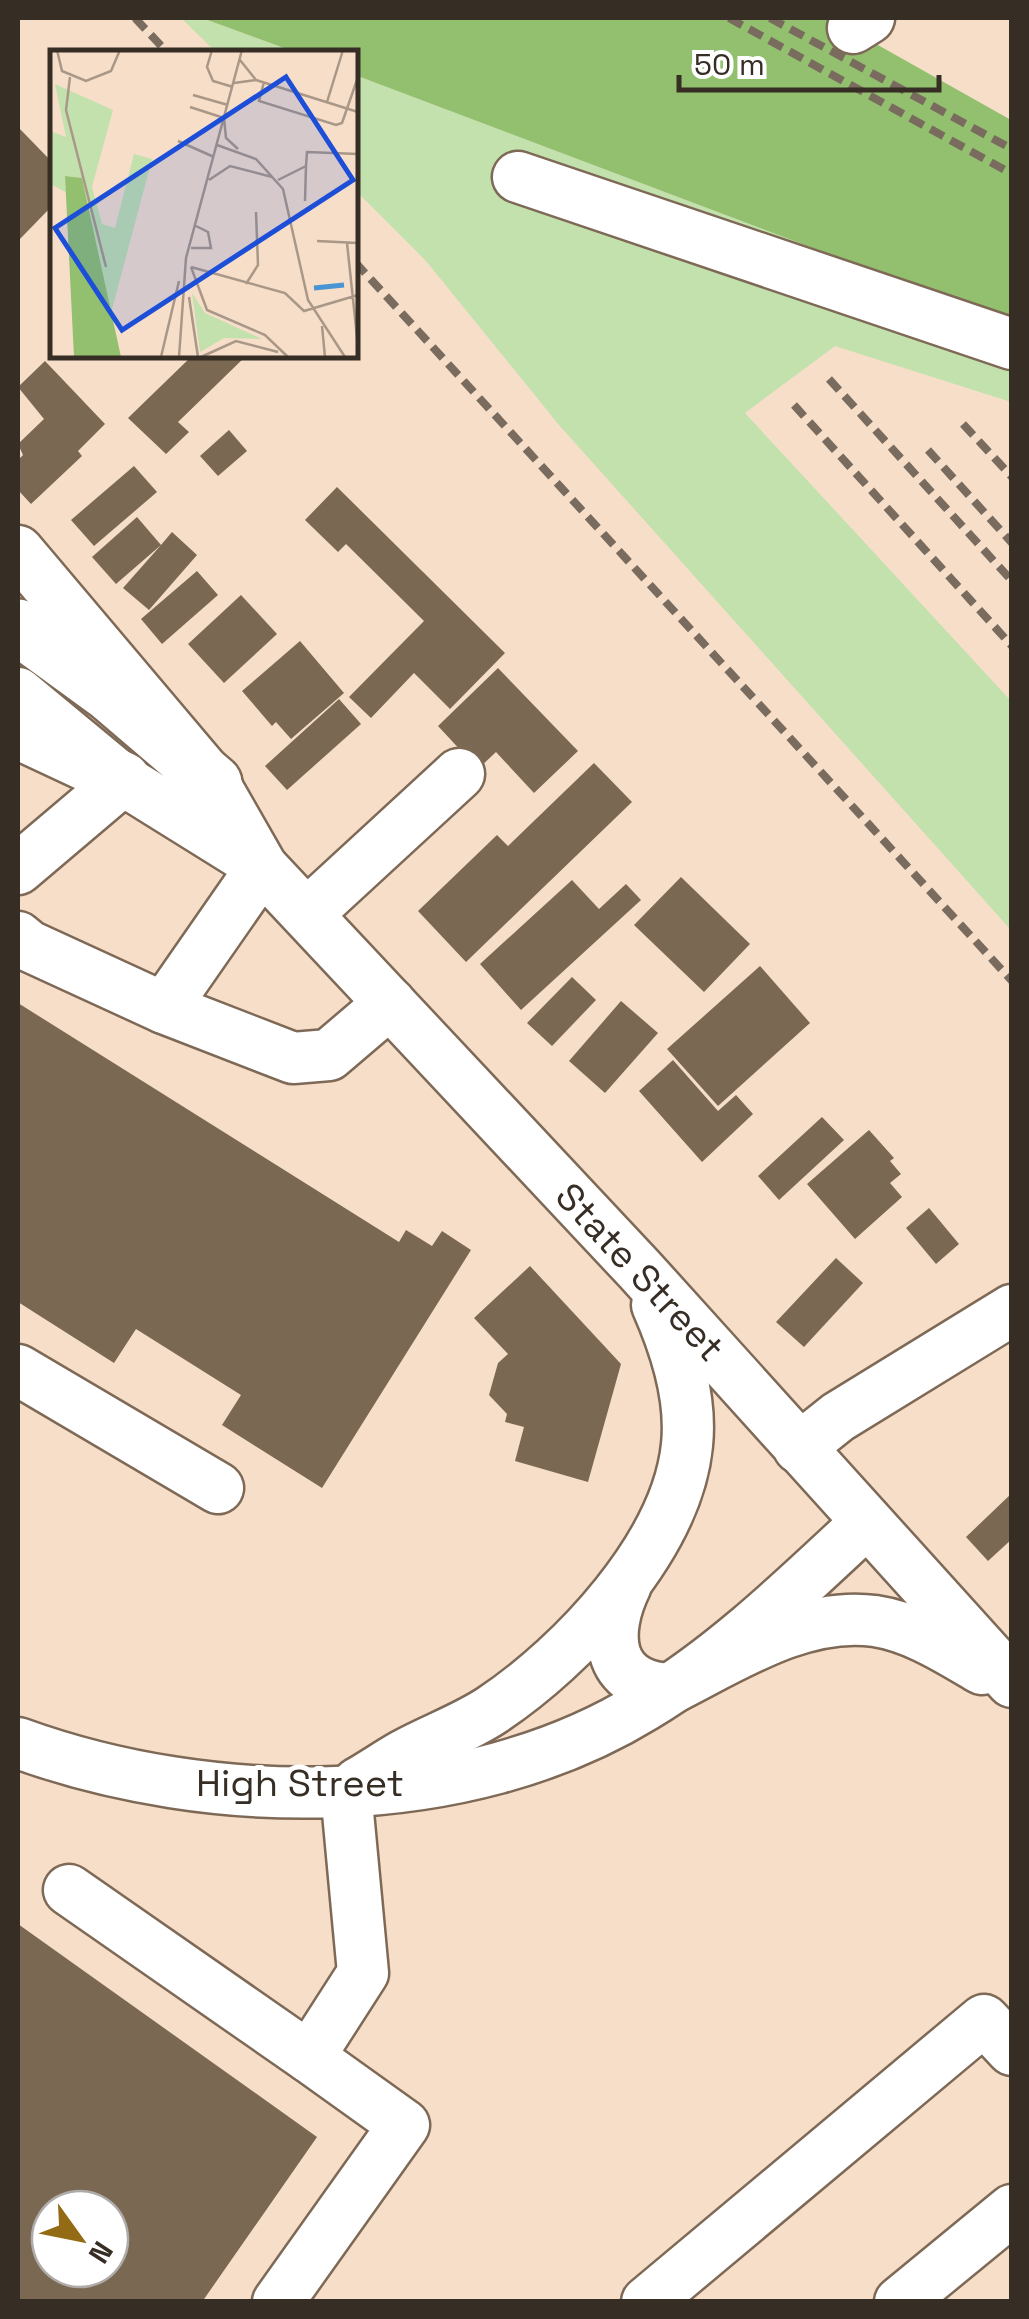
<svg xmlns="http://www.w3.org/2000/svg" width="1029" height="2319" font-family="'Space Grotesk',sans-serif">
  <rect width="100%" height="100%" fill="#f6dec9"/>
  <g fill="#c2e1ad">
    <path d="M181,18H202L295,52H216Z"/>
    <path d="M355,75L1011,323V402L835,346L745,413L1011,701V930L559,425L426,261L355,190Z"/>
  </g>
  <path fill="#92c06f" d="M202,18H830L1011,120V323L355,75V52H295Z"/>
  <g fill="#7a6853" fill-rule="evenodd">
    <path d="M18,127L52,162V206L18,241Z"/>
    <path d="M193,355H247L178,422L189,432L166,454L128,418Z"/>
    <path d="M45,361L105,424L78,451L82,456L31,504L18,490V460L23,455L18,444L44,419L18,387Z"/>
    <path d="M229,430L247,451L218,476L200,456Z"/>
    <path d="M134,466L157,492L94,546L71,520Z"/>
    <path d="M337,487L505,653L450,709L414,673L371,718L349,697L424,621L346,544L338,552L305,520Z"/>
    <path d="M137,517L161,545L172,532L197,555L149,610L123,588L161,545L116,584L92,557Z"/>
    <path d="M197,571L218,595L162,644L141,619Z"/>
    <path d="M241,595L277,634L224,683L188,644Z"/>
    <path d="M300,641L344,693L291,739L276,722L272,726L242,691Z"/>
    <path d="M498,668L578,751L534,793L496,752L478,769L438,726Z"/>
    <path d="M339,699L361,724L287,790L265,766Z"/>
    <path d="M594,763L632,802L466,962L418,911L497,835L508,846Z"/>
    <path d="M681,877L750,944L704,992L634,925Z"/>
    <path d="M572,880L599,909L626,884L641,900L521,1010L480,964Z"/>
    <path d="M760,966L810,1023L718,1106L667,1049Z"/>
    <path d="M572,977L596,1000L552,1046L527,1023Z"/>
    <path d="M621,1001L658,1033L605,1093L569,1061Z"/>
    <path d="M18,1003L399,1242L406,1230L432,1246L442,1231L471,1250L322,1488L222,1425L241,1395L136,1329L114,1363L18,1302Z"/>
    <path d="M673,1060L718,1111L736,1095L753,1114L702,1162L639,1091Z"/>
    <path d="M822,1117L844,1140L779,1200L758,1176Z"/>
    <path d="M869,1130L894,1158L890,1161L901,1174L890,1183L902,1197L855,1239L807,1184Z"/>
    <path d="M929,1208L959,1244L936,1264L906,1228Z"/>
    <path d="M836,1258L863,1283L804,1347L776,1322Z"/>
    <path d="M530,1266L621,1364L588,1482L515,1461L524,1427L505,1422L507,1414L489,1395L498,1363L508,1354L474,1318Z"/>
    <path d="M1012,1493V1539L988,1561L966,1537Z"/>
    <path d="M18,1924L317,2137L202,2302H18ZM50,2209H110V2269H50Z"/>
  </g>
  <g fill="none" stroke-linecap="round" stroke-linejoin="round">
    <defs>
      <g id="minor">
        <path d="M853,28L869,18"/>
        <path d="M518,177L1012,344"/>
        <path d="M18,551L214,783L262,867L639,1269L1012,1682"/>
        <path d="M18,693L123,780L258,864"/>
        <path d="M262,867L164,1008L293,1058L329,1055L390,1003"/>
        <path d="M18,869L123,780"/>
        <path d="M307,914L459,774"/>
        <path d="M18,937L29,946L164,1008"/>
        <path d="M18,1370L218,1488"/>
        <path d="M799,1448L838,1417L1012,1310"/>
        <path d="M626,1585C603,1632 605,1686 670,1689C732,1658 802,1611 875,1621C914,1627 948,1649 982,1669"/>
        <path d="M18,1743C211,1813 465,1816 644,1706C727,1656 797,1587 867,1522"/>
        <path d="M358,1783C374,1774 388,1764 404,1755C433,1739 465,1728 492,1710C573,1656 677,1546 687,1445C692,1397 676,1348 657,1305"/>
        <path d="M69,1890L309,2057"/>
        <path d="M278,2302L404,2125L309,2057L363,1973L346,1791"/>
        <path d="M647,2302L984,2020L1012,2050"/>
        <path d="M900,2302L1012,2210"/>
      </g>
      <g id="highway">
        <path d="M18,627L110,694L214,783"/>
        <path d="M18,731L123,780"/>
      </g>
    </defs>
    <use href="#minor" stroke="#7e6956" stroke-width="55"/>
    <use href="#highway" stroke="#7e6956" stroke-width="60"/>
    <use href="#minor" stroke="#fff" stroke-width="50"/>
    <use href="#highway" stroke="#fff" stroke-width="55"/>
    <g stroke="#796b5e" stroke-width="8" stroke-dasharray="15 8" stroke-linecap="butt">
      <path d="M135,18L167,52"/>
      <path d="M729,18L1012,174"/>
      <path d="M770,18L1012,149"/>
      <path d="M355,262L1012,981"/>
      <path d="M829,379L1012,581"/>
      <path d="M794,405L1012,646"/>
      <path d="M963,424L1012,477"/>
      <path d="M928,450L1012,543"/>
    </g>
  </g>
  <g text-anchor="middle" stroke-width="10" stroke-linejoin="round" paint-order="stroke">
    <g font-size="38" fill="#362d25" stroke="#fff">
      <text transform="translate(640 1272) rotate(47)" y="13">State Street</text>
      <text x="300" y="1796">High Street</text>
    </g>
  </g>
  <g transform="translate(50 50)">
    <rect width="308" height="308" fill="#f6dec9"/>
    <path d="M5,34L63,60L42,137L52,174L65,178L84,104L102,109L61,263L32,128L15,126L16,142L0,134V81L16,87ZM142,243L155,263L212,289L174,288L150,302Z" fill="#c2e1ad"/>
    <path d="M15,126L32,128L71,307H24Z" fill="#92c06f"/>
    <path fill="none" stroke="#4994d3" stroke-width="5" d="M264,238L294,235"/>
    <path fill="none" stroke="#a99787" stroke-width="2.5" d="M7,0L12,21L36,31L61,21L70,0M162,0L157,17L163,31L183,37M20,27L16,60L56,217M206,30L308,62M214,32L209,51L286,75L292,73L308,27M184,33L206,30L190,10M143,45L178,55M277,52L293,0M140,57L174,68L176,88L188,99M128,91L164,107M167,95L206,109L233,139L258,250L295,307M159,130L180,116L222,127M228,130L256,116L257,102L308,104M255,151L256,116M267,191L308,193M297,193L308,296M141,198H161L158,182L146,176M136,208L192,0M141,217L235,243L254,261L308,245M141,217L157,260L215,285L238,307M196,234L208,215L206,162M139,247L148,307M272,276L275,307M111,307L129,231M129,307L136,208M151,307L186,291L228,302"/>
    <path fill="#1d4ed8" fill-opacity="0.15" stroke="#1d4ed8" stroke-width="5" d="M236,27L303,130L72,280L5,178Z"/>
    <rect width="308" height="308" fill="none" stroke="#362d25" stroke-width="5"/>
  </g>
  <rect width="1029" height="2319" fill="none" stroke="#362d25" stroke-width="40"/>
  <g transform="translate(80 2239) rotate(123)"><circle r="48" fill="#ffffff" stroke="#afaba8" stroke-width="2.5"/>
  <path d="M0-8L18 38L0 25L-18 38Z" fill="#936b14"/>
  <text y="-15" font-size="28" font-weight="bold" text-anchor="middle" fill="#362d25">N</text>
  </g>
  <path d="M679 75v15h260v-15" fill="none" stroke="#362d25" stroke-width="5"/>
  <text x="694" y="75" font-size="30" fill="#362d25" stroke="#ffffff" stroke-width="8" paint-order="stroke">50 m</text>
</svg>
